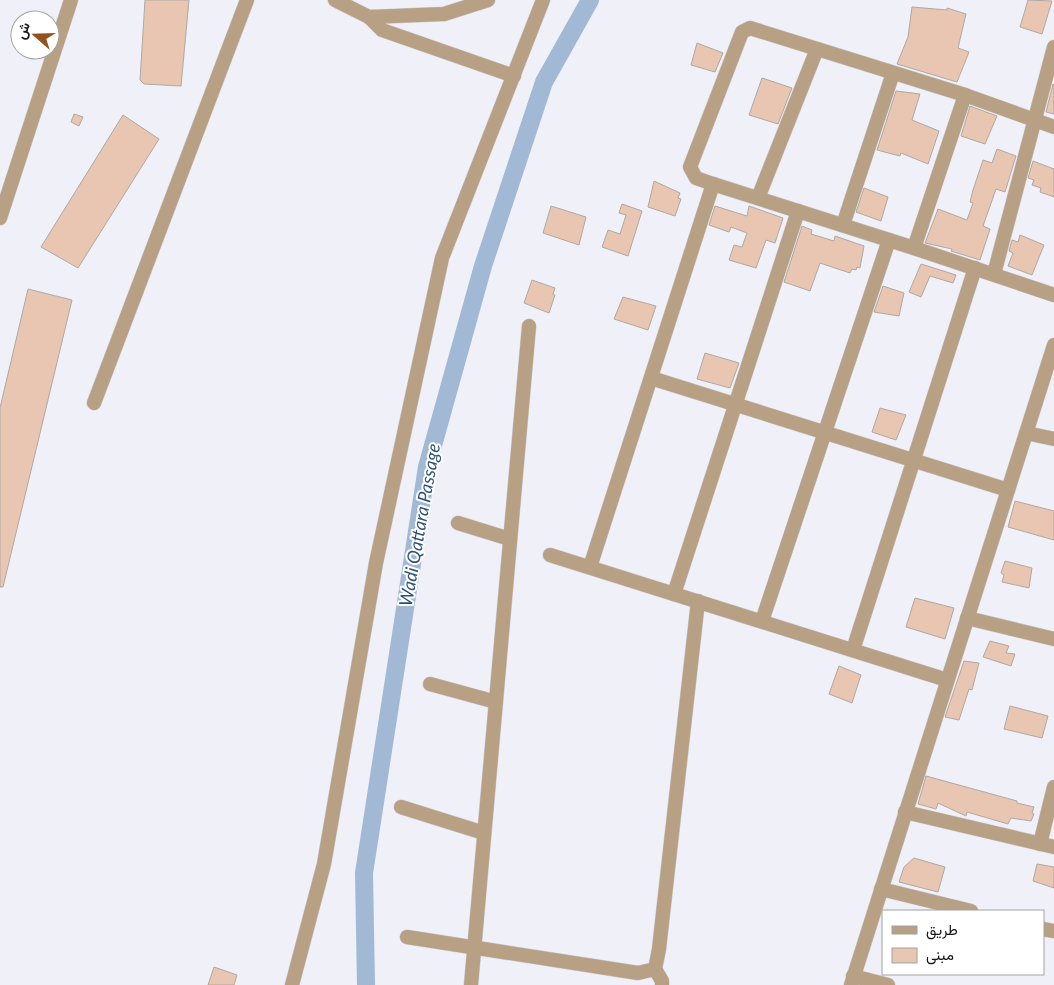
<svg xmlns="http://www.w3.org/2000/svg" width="1054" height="985" font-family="Lato,Vazirmatn,sans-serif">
  <rect width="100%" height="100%" fill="#f0f0f8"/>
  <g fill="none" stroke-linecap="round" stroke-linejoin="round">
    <path stroke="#a1b9d5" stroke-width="18" d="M366,985L364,873L427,467L483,266L544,82L590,0"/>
  </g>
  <g fill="#e8c6b1" stroke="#afa8a3">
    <path d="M145,0H189L181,86L144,84L140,80Z"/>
    <path d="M1028,0L1052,1L1042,34L1020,27Z"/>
    <path d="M912,7L947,10V8L966,14L958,48L969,52L957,82L897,64L908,37Z"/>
    <path d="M697,43L723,53L715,72L691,65Z"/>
    <path d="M762,78L792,88L778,124L749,115Z"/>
    <path d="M1053,84L1054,85V114L1046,112Z"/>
    <path d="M896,91L920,94L912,120L939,131L928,164L901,153L900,156L877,150Z"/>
    <path d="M970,106L997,116L985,144L961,136Z"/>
    <path d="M74,114L83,117L79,126L71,122Z"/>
    <path d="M123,115L159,139L78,268L41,247Z"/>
    <path d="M997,149L1016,156L1005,192L996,189L983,226L990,229L980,260L951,251L952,249L925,243L938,209L967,220L973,203L970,202L973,190L983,160L992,163Z"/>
    <path d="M1033,161L1054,169V197L1040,192L1041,188L1032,185L1034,180L1028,178Z"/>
    <path d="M654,181L680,193L678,198L681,199L675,216L648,207Z"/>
    <path d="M864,188L888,197L881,221L856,212Z"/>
    <path d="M622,204L642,211L628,256L602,247L608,230L620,234L626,215L619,213Z"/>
    <path d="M551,206L586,217L579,245L543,233Z"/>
    <path d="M715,206L747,216L749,206L783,218L775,243L766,240L756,268L729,260L734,245L742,247L747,233L731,227L729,232L709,225Z"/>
    <path d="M802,226L812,230L811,234L834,241L835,236L864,246L860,268L857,267L856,270L852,269L850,273L820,263L810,291L784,282Z"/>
    <path d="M1020,235L1044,245L1032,275L1008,266L1013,253L1009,251L1012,240L1018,242Z"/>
    <path d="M921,264L956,275L953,283L930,276L921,297L909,292Z"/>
    <path d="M532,280L555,288L553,294L555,295L549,313L524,303Z"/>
    <path d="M883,286L904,293L899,316L874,312Z"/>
    <path d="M28,289L72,300L3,587H0V408Z"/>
    <path d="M623,297L656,306L648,330L614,319Z"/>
    <path d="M705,353L739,363L730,388L697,379Z"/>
    <path d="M880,408L906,415L896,440L872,432Z"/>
    <path d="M1015,501L1054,511V540L1008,527Z"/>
    <path d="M1005,561L1032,568L1029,588L1002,582L1004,575L1001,573Z"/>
    <path d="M915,598L954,608L945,639L906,627Z"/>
    <path d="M990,641L1009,646L1006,653L1015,654L1011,666L983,657Z"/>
    <path d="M964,661L979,663L972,690L969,689L959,720L945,717Z"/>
    <path d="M839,666L861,675L852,703L829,694Z"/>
    <path d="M1010,706L1048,716L1042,738L1004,729Z"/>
    <path d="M926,776L1017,801V803L1034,807L1032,813L1034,814L1031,821L1011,818L1008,824L967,812L966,816L938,803L936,809L918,804Z"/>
    <path d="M914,858L945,867L938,892L899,882L904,867Z"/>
    <path d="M1037,864L1054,867V888L1033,881Z"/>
    <path d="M214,967L237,975L234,985H208Z"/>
  </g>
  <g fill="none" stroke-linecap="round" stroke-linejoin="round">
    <defs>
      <g id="minor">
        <path d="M335,0L369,17L444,14L488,0"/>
        <path d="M369,17L382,30L514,76"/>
        <path d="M1054,127L965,95L750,28L742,32L690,167L696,178L713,184L914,248L1054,295"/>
        <path d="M758,198L817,49"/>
        <path d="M0,218L71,0"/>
        <path d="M843,225L893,73"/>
        <path d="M914,248L965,95"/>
        <path d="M994,274L1054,47"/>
        <path d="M651,378L1008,490"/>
        <path d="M94,403L247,0"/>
        <path d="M1026,433L1054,439"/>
        <path d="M458,523L510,539"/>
        <path d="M550,555L947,680"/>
        <path d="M590,567L713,184"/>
        <path d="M674,594L798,211"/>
        <path d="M967,618L1054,639"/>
        <path d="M762,621L889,240"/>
        <path d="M853,650L975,268"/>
        <path d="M430,684L496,702"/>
        <path d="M401,807L484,833"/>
        <path d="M905,812L1054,847"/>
        <path d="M1040,844L1054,787"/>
        <path d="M881,889L971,911"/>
        <path d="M1043,929L1054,931"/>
        <path d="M407,937L638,973L655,969L659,949L698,601"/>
        <path d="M655,969L662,981V985"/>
        <path d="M853,976L888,985"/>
        <path d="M292,985L324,864L376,563L442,258L543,0"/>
        <path d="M471,985L529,326"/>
        <path d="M851,985L1054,345"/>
      </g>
    </defs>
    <use href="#minor" stroke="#cdcdd4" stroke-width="15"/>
    <use href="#minor" stroke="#b8a084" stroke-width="14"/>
  </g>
  <g text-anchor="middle" stroke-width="4" stroke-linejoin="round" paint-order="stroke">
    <g font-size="18" font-style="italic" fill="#2d5178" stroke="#fff">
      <text transform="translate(420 525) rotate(-80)" y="6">Wadi Qattara Passage</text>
    </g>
  </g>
  <rect x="882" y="910" width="162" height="65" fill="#ffffff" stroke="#a2a2a3"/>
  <rect x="892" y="926" width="25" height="8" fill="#b8a084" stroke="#a2a2a3"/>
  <text x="926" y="935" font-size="15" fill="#161618">طريق</text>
  <rect x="892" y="948" width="25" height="15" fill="#e8c6b1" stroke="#a2a2a3"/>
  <text x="926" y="960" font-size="15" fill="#161618">مبنى</text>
  <g transform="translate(35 35) rotate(290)"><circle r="24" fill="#ffffff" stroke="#a2a2a3"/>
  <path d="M0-4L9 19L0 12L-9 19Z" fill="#93531c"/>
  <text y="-8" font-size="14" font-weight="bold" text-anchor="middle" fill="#161618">ش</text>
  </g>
</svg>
